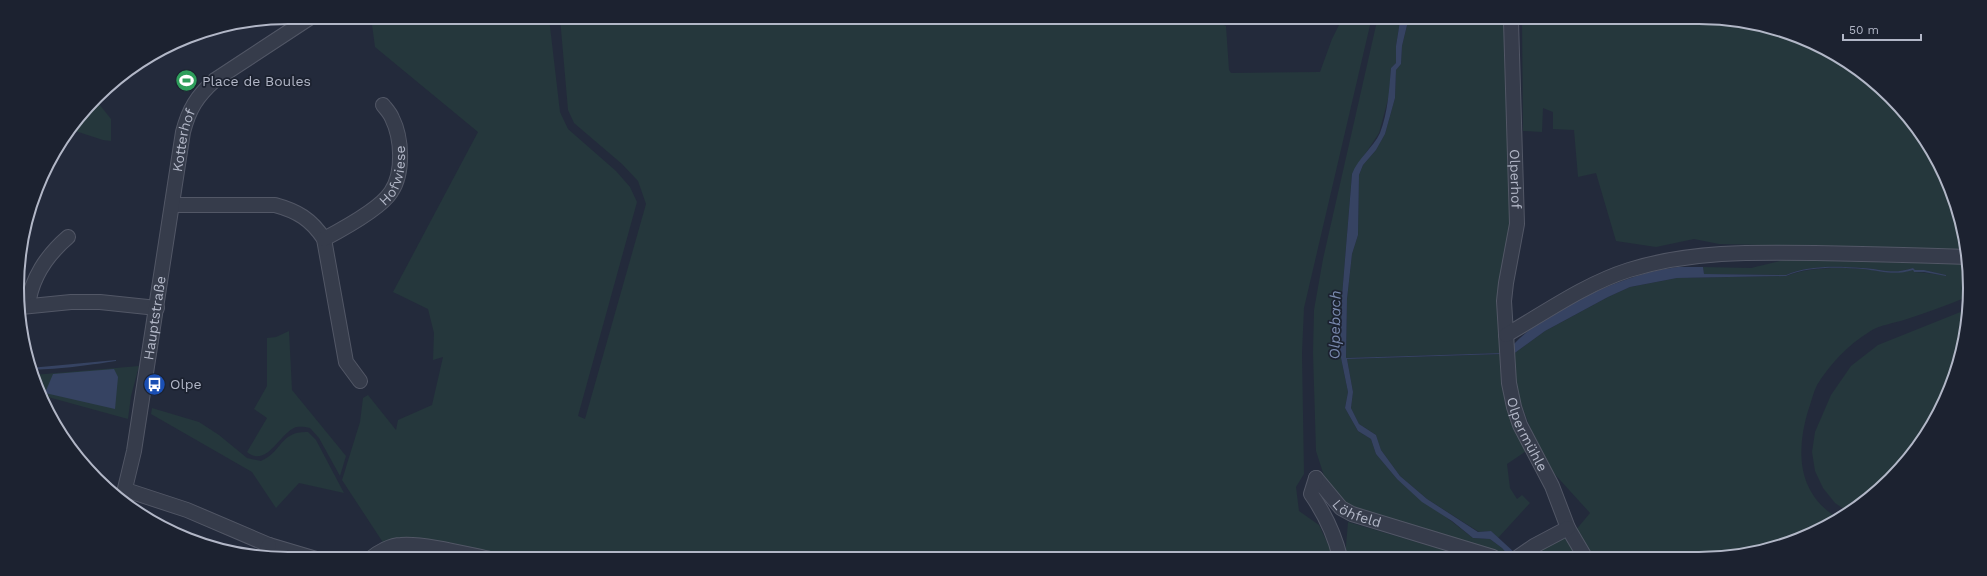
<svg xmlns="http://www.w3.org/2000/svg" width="1987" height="576" font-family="'Work Sans',sans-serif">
  <rect width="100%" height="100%" fill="#232a3b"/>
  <g fill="#25373c">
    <path d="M371,17L549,18L560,112L568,129L616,171L630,187L637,202L578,416L585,419L646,204L638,181L622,164L574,123L568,110L560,18L1212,20L1226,26L1229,70L1231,73L1320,72L1332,39L1341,21H1371L1304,308L1302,353L1304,474L1296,487L1299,511L1319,525L1334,557L523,559L451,543L413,538L384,544L342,480L360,422L363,398L368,395L396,430L398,420L432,405L443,357L433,360L434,333L428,309L393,292L478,132L375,47Z"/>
    <path d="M1377,21H1400L1396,46V63L1391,68L1389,96L1379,133L1352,174L1342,296L1340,353L1348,392L1345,408L1358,431L1371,439L1376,454L1397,479L1473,538L1490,539L1502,548L1509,556L1508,557L1348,508L1325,479L1316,451L1313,353L1314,310L1323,259Z"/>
    <path d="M1408,21H1505L1511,217L1507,250L1498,284L1502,353L1346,358L1347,299L1352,254L1358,235L1359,175L1363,165L1376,150L1385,134L1395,98L1396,70L1401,64L1402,46Z"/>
    <path d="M1522,21C1576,22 1629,22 1683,22C1702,22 1735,19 1752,22C1860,43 1955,140 1966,250L1719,244L1694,239L1656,247L1616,241L1596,173L1578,177L1574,130L1553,129V112L1543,108L1542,132L1523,131Z"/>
    <path d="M95,99L111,119V141L103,140L69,129Z"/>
    <path d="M1784,260L1968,264L1969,296C1948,305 1928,312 1907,319C1895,323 1879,325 1869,332C1848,345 1830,364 1817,385C1813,393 1811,403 1808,411C1796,451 1797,494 1838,518L1819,531L1734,557H1589L1575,531L1590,513L1550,469L1532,432L1519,399L1512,355L1545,331L1608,297L1630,287L1677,278L1786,276C1809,267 1839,267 1864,269C1882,271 1895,276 1913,269L1914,272C1925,272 1935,275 1946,275L1924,270H1915L1913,268C1892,275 1883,269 1862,268C1837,266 1809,265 1786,275L1704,274L1703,267L1751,268Z"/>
    <path d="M1968,309L1965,341L1942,408L1890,480L1847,511L1835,503L1823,488L1815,471L1812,452L1815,432L1831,395L1851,366L1878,345Z"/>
    <path d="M289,331L292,390L346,456L340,476L319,438L310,428C305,427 298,426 294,428C279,435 266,468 247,452L267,418L254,409L267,386V338L276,337Z"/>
    <path d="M1502,354L1528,450L1507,464L1510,488L1517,499L1522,495L1530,503L1498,538L1491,531L1479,532L1427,499L1400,476L1381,450L1376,435L1359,424L1351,408L1353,392L1347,359Z"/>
    <path d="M139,366L131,396L128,419L48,397L46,410L33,375Z"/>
    <path d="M152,408L199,422L219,435L247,458L261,461C283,451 280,431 308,432L316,440L344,493L299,483L276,508L252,472L151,414Z"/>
    <path d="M1348,522L1468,557H1345Z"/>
    <path d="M1560,538L1567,539L1580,557H1527Z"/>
    <path d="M404,551L423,552L462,559H385Z"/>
  </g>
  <g fill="#364362">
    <path d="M1400,21H1408L1402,46L1401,64L1396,70L1395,98L1385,134L1376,150L1363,165L1359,175L1358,235L1352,254L1347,299L1346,358L1502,353V354L1347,359L1353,392L1351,408L1359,424L1376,435L1381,450L1400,476L1427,499L1478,532L1491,531L1515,553L1509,556L1502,548L1490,539L1473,538L1452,521L1422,502L1397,479L1376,454L1371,439L1358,431L1345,408L1348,392L1340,353L1342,296L1352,174C1358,158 1373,148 1380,133C1388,112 1389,90 1391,68L1396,63V46Z"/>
    <path d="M1678,267H1703L1704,274L1786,275C1809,265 1837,266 1862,268C1883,269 1892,275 1913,268L1915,270H1924L1946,275V276L1924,272H1914L1913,270C1894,276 1882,271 1863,269C1839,267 1809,266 1786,276L1677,278L1630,287L1608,297L1545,331L1512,355L1513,345C1530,327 1549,316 1571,304C1605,286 1639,272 1678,267Z"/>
    <path d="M116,360V361C104,363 36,373 30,368Z"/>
    <path d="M114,369L118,377L115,409L45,393L53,374Z"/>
  </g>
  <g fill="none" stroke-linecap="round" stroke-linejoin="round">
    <defs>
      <g id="minor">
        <path id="s1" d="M1511,21L1517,224L1506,283L1504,301L1509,383L1514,407L1520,425L1552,486L1568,528L1585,557"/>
        <path d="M172,205H275C297,211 311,219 324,239L346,362L360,381"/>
        <path id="s2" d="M324,239C341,230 381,208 391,192C404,173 402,138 392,118C390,113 386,109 383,105"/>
        <path d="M28,306C31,279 47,255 68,237"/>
        <path d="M21,307L71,302H100L157,308"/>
        <path d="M1506,335C1546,312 1585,284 1629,270C1690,251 1752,252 1815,253C1866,254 1916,255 1967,257"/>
        <path id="s3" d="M1316,478L1341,508L1352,514L1493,557"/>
        <path d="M1316,478L1311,494C1325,514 1334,533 1340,557"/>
        <path d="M126,490L187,510L269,545L316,559"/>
        <path id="s4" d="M122,501L134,451L183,132C189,109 197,96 215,80L311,17"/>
        <path d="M264,557L269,545"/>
        <path d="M1518,557L1534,546L1568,528"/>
        <path d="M370,559C378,552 391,545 401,545C423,543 466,554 490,559"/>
      </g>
    </defs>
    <use href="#minor" stroke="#525766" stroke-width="16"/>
    <use href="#minor" stroke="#363c4b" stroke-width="14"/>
  </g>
  <defs>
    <symbol id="stadium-disc" viewBox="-11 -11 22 22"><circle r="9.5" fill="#2e9e5b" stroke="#1c2230"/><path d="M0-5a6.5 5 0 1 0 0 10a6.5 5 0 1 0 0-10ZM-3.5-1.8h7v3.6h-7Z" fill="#fff"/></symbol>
    <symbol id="bus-disc" viewBox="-11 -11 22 22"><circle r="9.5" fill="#1a4fb4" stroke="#1c2230"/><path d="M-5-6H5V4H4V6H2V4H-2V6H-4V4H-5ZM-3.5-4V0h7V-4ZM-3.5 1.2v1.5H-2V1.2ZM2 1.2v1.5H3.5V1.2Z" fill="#fff"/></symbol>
  </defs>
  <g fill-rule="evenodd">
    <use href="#stadium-disc" x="174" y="68" width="25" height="25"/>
    <use href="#bus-disc" x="142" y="372" width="25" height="25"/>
  </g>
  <g text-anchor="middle" stroke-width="3.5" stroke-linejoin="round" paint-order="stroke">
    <g font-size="14" fill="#b2b7c7" stroke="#1c2230" text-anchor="start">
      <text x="202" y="86">Place de Boules</text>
      <text x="170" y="389">Olpe</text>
    </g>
    <g font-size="14" fill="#b2b7c7" stroke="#1c2230">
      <text dy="5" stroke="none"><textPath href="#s4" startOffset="366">Kotterhof</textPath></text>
      <text dy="5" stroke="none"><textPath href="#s2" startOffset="99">Hofwiese</textPath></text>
      <text dy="5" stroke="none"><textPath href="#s1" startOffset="158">Olperhof</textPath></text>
      <text dy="5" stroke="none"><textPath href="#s4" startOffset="186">Hauptstraße</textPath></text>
      <text dy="5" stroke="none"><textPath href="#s1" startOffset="418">Olpermühle</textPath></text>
      <text dy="5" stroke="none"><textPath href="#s3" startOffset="56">Löhfeld</textPath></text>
    </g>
    <g font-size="15" font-style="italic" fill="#7a8aaf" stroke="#1c2230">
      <text transform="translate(1335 325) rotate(-89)" y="5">Olpebach</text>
    </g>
  </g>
  <path d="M0 0H1987V576H0ZM288 24H1699A264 264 0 0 1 1963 288V288A264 264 0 0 1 1699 552H288A264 264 0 0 1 24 288V288A264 264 0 0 1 288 24Z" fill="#1c2230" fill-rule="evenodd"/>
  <path fill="none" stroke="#b2b7c7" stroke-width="2" d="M288 24H1699A264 264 0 0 1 1963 288V288A264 264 0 0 1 1699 552H288A264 264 0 0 1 24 288V288A264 264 0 0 1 288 24Z"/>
  <path d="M1843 34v6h78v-6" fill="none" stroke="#b2b7c7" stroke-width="2"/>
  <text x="1849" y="34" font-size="12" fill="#b2b7c7" stroke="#1c2230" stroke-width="3" paint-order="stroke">50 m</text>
</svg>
